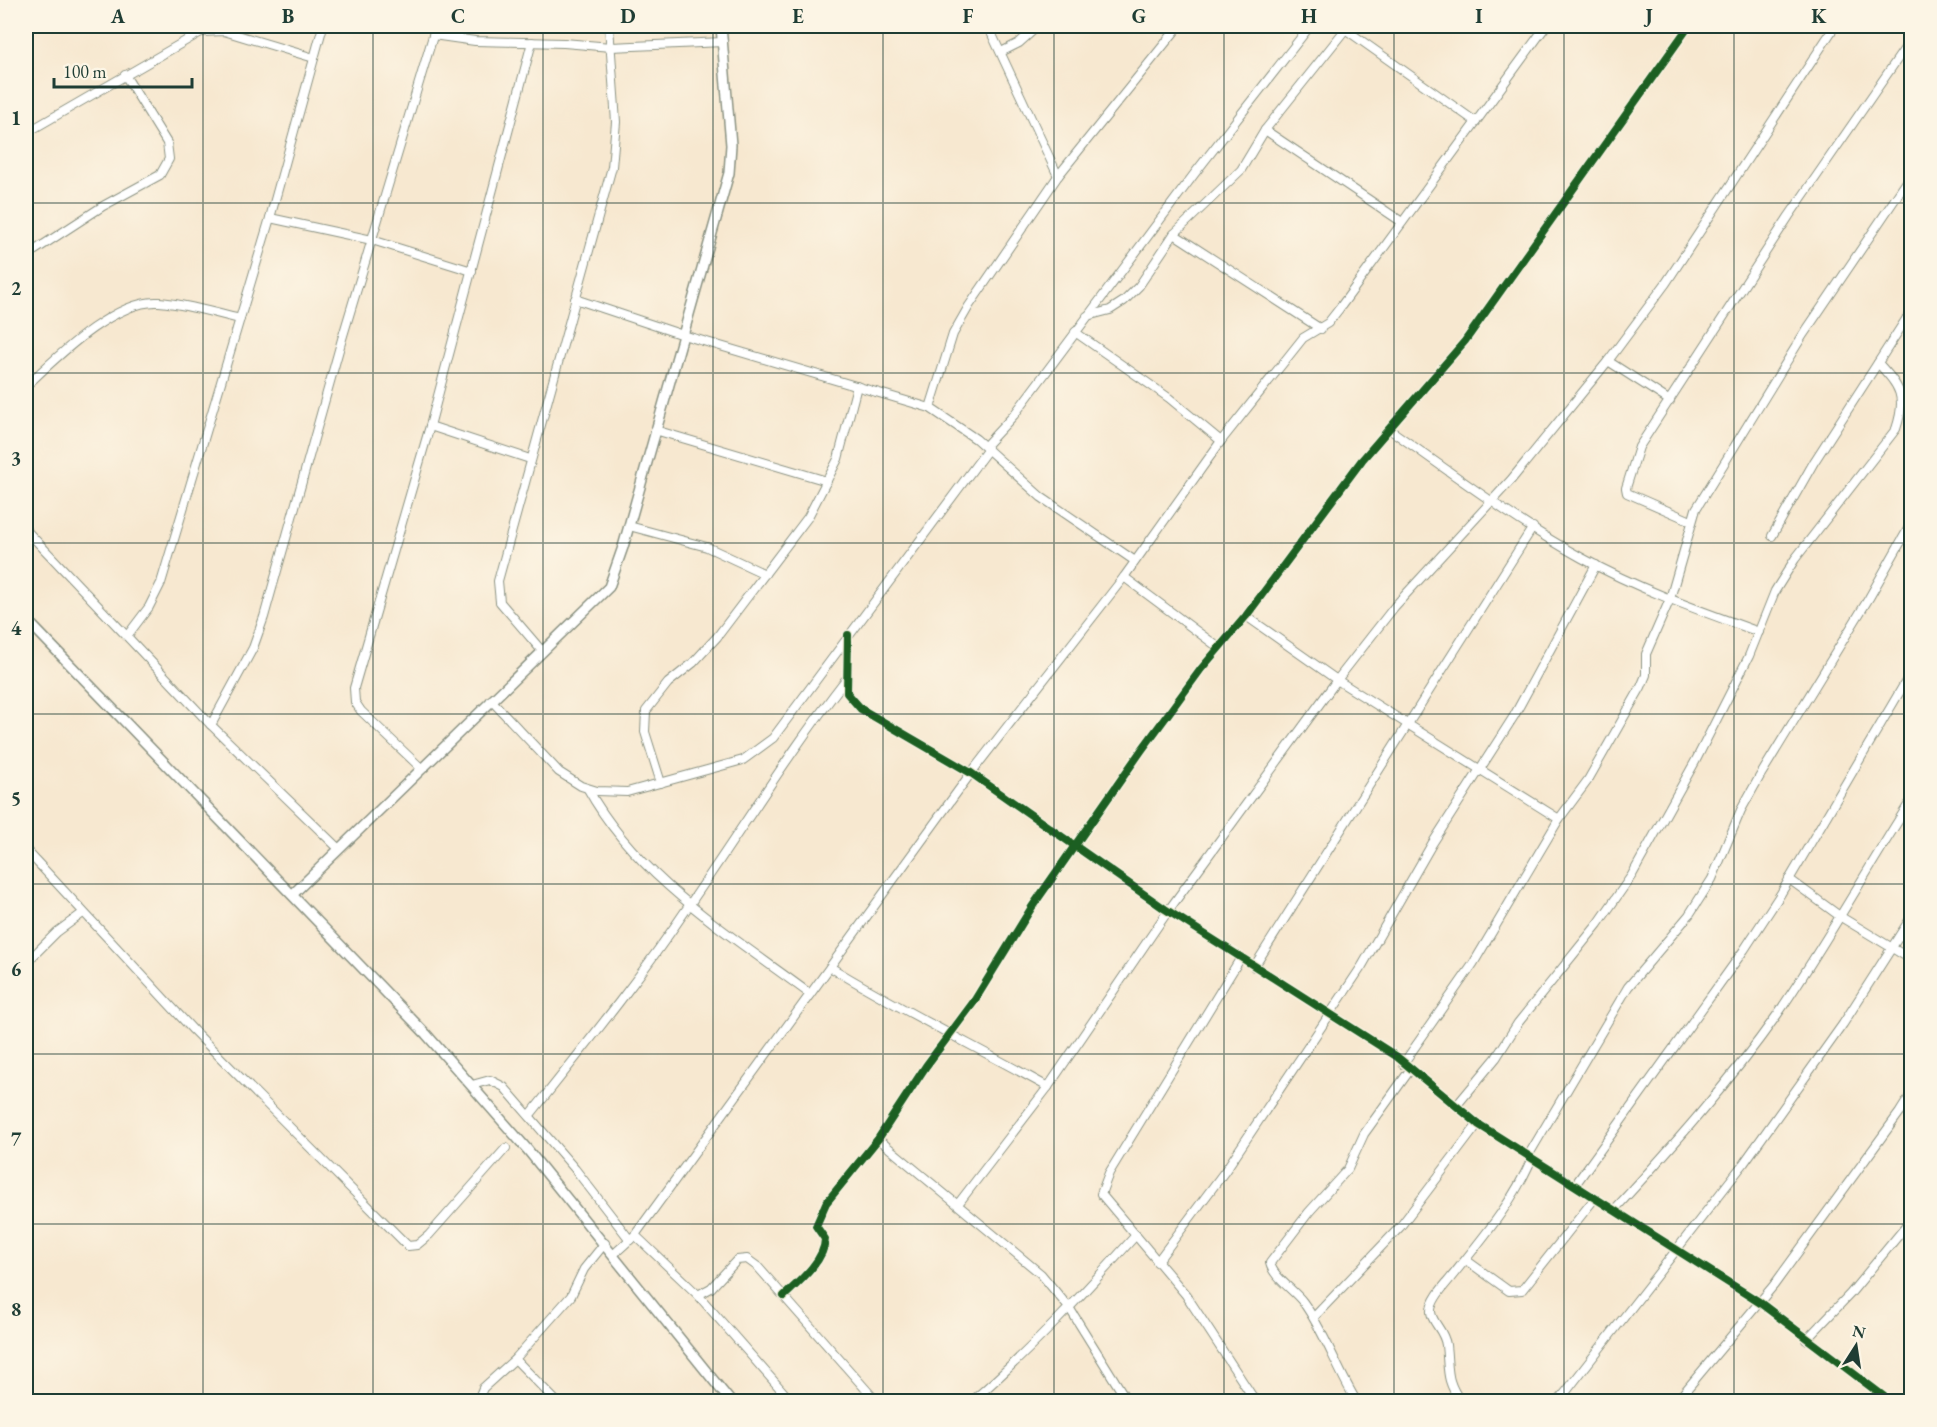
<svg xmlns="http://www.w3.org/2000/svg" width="1937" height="1427" font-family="'EB Garamond',serif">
  <rect width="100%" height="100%" fill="#fcf5e5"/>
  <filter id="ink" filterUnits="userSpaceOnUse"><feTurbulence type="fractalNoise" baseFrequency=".0167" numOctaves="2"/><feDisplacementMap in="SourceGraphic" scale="12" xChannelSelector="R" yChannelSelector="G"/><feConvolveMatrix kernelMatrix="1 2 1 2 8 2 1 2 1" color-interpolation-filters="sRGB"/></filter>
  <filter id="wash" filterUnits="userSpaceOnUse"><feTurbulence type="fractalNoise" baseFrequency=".008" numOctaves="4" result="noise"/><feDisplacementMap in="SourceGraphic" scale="24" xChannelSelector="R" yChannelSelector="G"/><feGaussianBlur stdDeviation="1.35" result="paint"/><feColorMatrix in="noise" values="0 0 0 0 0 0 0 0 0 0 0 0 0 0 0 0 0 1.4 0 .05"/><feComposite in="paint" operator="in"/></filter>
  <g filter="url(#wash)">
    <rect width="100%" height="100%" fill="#f7e8d0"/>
  </g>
  <g filter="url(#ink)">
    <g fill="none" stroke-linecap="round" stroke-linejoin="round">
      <defs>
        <g id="minor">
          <path d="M988,26L1058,176"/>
          <path d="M1345,29L1476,122"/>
          <path d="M433,35L475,41L564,43L611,47L723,42"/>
          <path d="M1001,52L1019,43L1038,26"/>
          <path d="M1265,130L1402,222"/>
          <path d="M26,133L201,32L224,31L314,58"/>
          <path d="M270,218L372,240L472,271"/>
          <path d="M1174,234L1321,329"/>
          <path d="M26,256L103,206L160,175L169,159L167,143L125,75"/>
          <path d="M575,299L683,335L930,408L976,439L1041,497L1135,561"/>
          <path d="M1087,316L1110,310L1124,301L1139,286L1174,234L1241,170L1265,130L1348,26"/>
          <path d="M1075,332L1169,398L1221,441"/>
          <path d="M1608,361L1670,401"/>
          <path d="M26,386C56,358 115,299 159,302C186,304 214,313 240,319"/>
          <path d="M930,408L953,334L969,306L1058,176L1179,26"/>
          <path d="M430,426L530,459"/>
          <path d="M1389,429C1452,473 1515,521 1582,558C1638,589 1698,610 1759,632"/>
          <path d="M655,430L827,481"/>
          <path d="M985,446L1014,415L1195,173L1310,26"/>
          <path d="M1691,521L1627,493L1626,488L1639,447L1789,216L1912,38"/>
          <path d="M629,526L707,547L765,574"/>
          <path d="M26,530L211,725L339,849"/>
          <path d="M1772,536L1814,462L1912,310"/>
          <path d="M1124,577L1218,647"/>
          <path d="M1246,616L1337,680L1559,819"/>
          <path d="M848,635L847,693L861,709L971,773L1165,909L1396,1056L1478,1124L1759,1302L1891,1402"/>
          <path d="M127,636L149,607L161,583L270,218L323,26"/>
          <path d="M542,651L500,602L498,581L612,167L616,122L609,26"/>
          <path d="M491,700L559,772L581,786L597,791L627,792L725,765L743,760L773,738L988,449"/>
          <path d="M211,725L253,648L264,617L342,339L436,26"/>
          <path d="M422,769L361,711L355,702L354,688L430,426L532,42"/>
          <path d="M661,783L645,732L646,711L668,683L693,663L717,637L808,517L838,459L857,386"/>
          <path d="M588,789C637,878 731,935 810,994"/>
          <path d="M26,850L193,1030L408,1246L417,1245L429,1235L506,1148"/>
          <path d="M1789,879L1841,917L1912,960"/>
          <path d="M1240,959L1109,1173L1101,1194L1186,1295L1256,1402"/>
          <path d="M26,963L57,932L83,913"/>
          <path d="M830,967C901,1010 976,1047 1048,1087"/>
          <path d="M1254,967L1533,527"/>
          <path d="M1403,1064L1473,964L1559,819L1588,780L1641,687L1646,675V654L1670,599L1696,509L1803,335L1912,174"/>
          <path d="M472,1085L490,1080L504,1087L575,1169L630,1240"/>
          <path d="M1457,1105L1496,1058L1518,1023L1598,924L1632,875L1696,760L1749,656L1775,591L1795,559L1896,429C1907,396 1900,387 1878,363"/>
          <path d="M530,1115C585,1046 641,977 690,904C742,829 790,751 846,679"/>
          <path d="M878,1139L1041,1274L1070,1309L1128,1402"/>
          <path d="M1528,1156L1628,987L1689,915L1712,879L1741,810L1760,776L1869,598L1912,522"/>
          <path d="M1575,1185L1744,950L1780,895L1912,671"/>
          <path d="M958,1204L1048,1087L1168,911L1337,680L1395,606L1511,480L1608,361L1666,283L1835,26"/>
          <path d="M1614,1210C1672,1147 1728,1084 1777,1015C1825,945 1866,871 1912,799"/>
          <path d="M635,1235L698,1295L792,1402"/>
          <path d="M614,1254L635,1235L971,773L1124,577L1221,441L1303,338L1328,323L1339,309L1546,26"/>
          <path d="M1466,1260L1509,1291L1522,1290L1595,1198"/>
          <path d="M1157,1262L1225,1171L1362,966L1432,844L1514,716L1596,565"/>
          <path d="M698,1295L711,1288L737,1260L747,1259L758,1267L877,1402"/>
          <path d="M784,1296C799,1282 825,1260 825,1239L816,1226L826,1203L878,1139L926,1066L973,1003L1032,907L1141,751L1201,669L1246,616L1362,460L1465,341L1689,26"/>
          <path d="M1314,1317L1400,1227L1478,1124"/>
          <path d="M1806,1340L1850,1294L1912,1219"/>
          <path d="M515,1359L557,1402"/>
          <path d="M477,1402L483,1388L515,1359L571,1296L584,1269L605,1243"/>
          <path d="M971,1402C1031,1350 1083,1294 1136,1235"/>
          <path d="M1357,1402C1337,1370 1325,1332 1303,1302C1294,1290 1273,1277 1270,1263L1309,1212L1348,1169L1364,1134L1410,1070"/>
          <path d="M1461,1402C1445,1379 1449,1371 1446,1345C1444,1330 1432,1323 1431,1312C1430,1302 1443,1287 1449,1280C1480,1241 1512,1205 1532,1158"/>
          <path d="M1558,1402L1744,1163L1843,1024L1912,916"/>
          <path d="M1676,1402L1774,1285L1900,1112L1912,1093"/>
        </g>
        <g id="tertiary">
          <path d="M26,619L426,1034L527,1149L731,1402"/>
          <path d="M293,894L609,587L623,547L729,173L731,145L721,26"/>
        </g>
      </defs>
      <use href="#minor" stroke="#8b9282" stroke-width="10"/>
      <use href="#tertiary" stroke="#8b9282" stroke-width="12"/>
      <use href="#minor" stroke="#fff" stroke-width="8"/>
      <use href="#tertiary" stroke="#fff" stroke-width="9"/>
      <defs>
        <g id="cycleway">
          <path d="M848,635L847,693L861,709L971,773L1165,909L1396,1056L1478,1124L1759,1302L1891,1402"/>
          <path d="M784,1296C799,1282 825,1260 825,1239L816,1226L826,1203L878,1139L926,1066L973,1003L1032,907L1141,751L1201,669L1246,616L1362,460L1465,341L1689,26"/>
        </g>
      </defs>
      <use href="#cycleway" stroke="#fcf5e5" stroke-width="11"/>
      <use href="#cycleway" stroke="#1b5e20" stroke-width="8"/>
    </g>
  </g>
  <path fill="none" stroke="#1f3d34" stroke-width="1.5" stroke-opacity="0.55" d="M203,26V1402M373,26V1402M543,26V1402M713,26V1402M883,26V1402M1054,26V1402M1224,26V1402M1394,26V1402M1564,26V1402M1734,26V1402M26,203H1912M26,373H1912M26,543H1912M26,714H1912M26,884H1912M26,1054H1912M26,1224H1912"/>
  <rect width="1937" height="1427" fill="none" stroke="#fcf5e5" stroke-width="66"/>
  <g transform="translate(1856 1346) rotate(12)" stroke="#fcf5e5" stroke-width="4.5" paint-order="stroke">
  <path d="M0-4.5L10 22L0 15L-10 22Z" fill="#1f3d34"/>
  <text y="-9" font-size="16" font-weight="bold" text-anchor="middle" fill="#1f3d34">N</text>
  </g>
  <path d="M54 78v9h138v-9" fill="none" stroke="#1f3d34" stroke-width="3"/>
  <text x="63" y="78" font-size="18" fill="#1f3d34" stroke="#fcf5e5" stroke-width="4.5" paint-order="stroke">100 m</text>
  <rect x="33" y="33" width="1871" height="1361" fill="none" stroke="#1f3d34" stroke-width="2"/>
  <g font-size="20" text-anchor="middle" font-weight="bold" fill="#1f3d34">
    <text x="118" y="23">A</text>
    <text x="288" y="23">B</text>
    <text x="458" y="23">C</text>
    <text x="628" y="23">D</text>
    <text x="798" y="23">E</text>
    <text x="968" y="23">F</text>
    <text x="1139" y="23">G</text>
    <text x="1309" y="23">H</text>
    <text x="1479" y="23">I</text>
    <text x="1649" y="23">J</text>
    <text x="1819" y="23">K</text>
    <text x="16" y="125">1</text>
    <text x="16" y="295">2</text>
    <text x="16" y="465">3</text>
    <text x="16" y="635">4</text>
    <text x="16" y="805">5</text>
    <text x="16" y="976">6</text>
    <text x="16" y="1146">7</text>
    <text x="16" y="1316">8</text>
  </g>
</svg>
